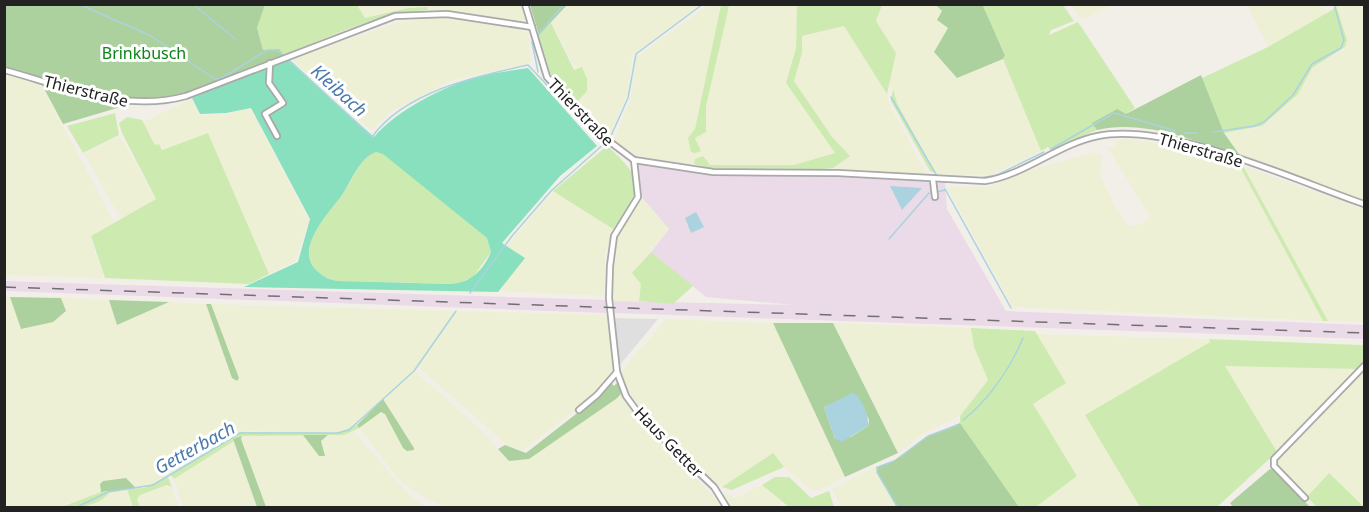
<svg xmlns="http://www.w3.org/2000/svg" width="1369" height="512" font-family="'Noto Sans',sans-serif">
  <rect width="100%" height="100%" fill="#f2efe9"/>
  <path fill="#e0dfdf" d="M614,318L658,319L619,366Z"/>
  <g fill="#ebdbe8">
    <path d="M636,163L684,167L707,175H817L945,183L947,209L1006,311L1364,325V339L614,313V301L794,305L706,297L651,252L669,229L643,199L635,170Z"/>
    <path d="M5,281L93,284L606,300V313L5,291Z"/>
  </g>
  <g fill="#eef0d5">
    <path d="M357,5H522L526,19L522,23L505,21L427,10V7L408,8L365,18Z"/>
    <path d="M567,5H701L632,56L628,93L609,137L575,104L587,91L551,23Z"/>
    <path d="M708,5H721L695,129L688,138L701,151L695,138L706,132V106L729,5H797L796,48L786,83L835,153L794,165H710L695,159L694,164L639,158L611,139L615,136L630,101L636,57Z"/>
    <path d="M882,5H936L942,11L948,28L957,78L1003,59L1041,151L991,175L936,174L900,109L888,80L896,55L877,26L876,15Z"/>
    <path d="M1071,5H1112L1082,20Z"/>
    <path d="M1247,5H1321L1327,13L1268,47Z"/>
    <path d="M1336,5H1364V200L1241,157L1224,133L1255,129L1265,124L1298,94L1312,68L1343,50L1347,40Z"/>
    <path d="M441,17L514,28L528,34L531,63L453,80L389,113L372,131L291,59L396,23Z"/>
    <path d="M844,26L886,92L891,108L927,175L833,168L850,156L832,137L794,81L802,53V36Z"/>
    <path d="M5,74L40,83L114,222L90,236L104,278L5,275Z"/>
    <path d="M192,99L200,115L227,114L250,108L309,220L296,261L269,274L208,133L162,149L159,144L156,145L143,122Z"/>
    <path d="M120,136L156,199L121,219L84,154Z"/>
    <path d="M1127,139L1184,147L1240,166L1323,321L1012,307L947,187H989L1030,170L1094,152L1102,155L1100,176L1116,208L1129,226L1142,224L1150,217L1107,147L1115,146V140Z"/>
    <path d="M1243,166L1364,209V322L1328,321Z"/>
    <path d="M553,191L613,229L605,254L604,296L499,291L525,258L507,246Z"/>
    <path d="M643,199L669,229L632,273L641,284L639,301H611L615,236Z"/>
    <path d="M5,296L10,297L21,329L66,311L61,298L109,300L117,325L169,302L206,304L232,378H239L211,304L455,311L414,370L350,429L330,433L245,431L227,438L152,485L136,488L126,478L108,479L100,487L101,492L59,507L5,508Z"/>
    <path d="M457,311L606,315L615,372L600,391L523,450L509,447L418,367Z"/>
    <path d="M666,319L773,323L845,477L820,490H812L784,467L773,453L722,487L707,476L657,430L625,386L621,372Z"/>
    <path d="M833,323L971,328L974,347L988,380L960,416L926,432L898,453Z"/>
    <path d="M1036,334L1209,339L1210,342L1086,415L1140,507H1036L1077,476L1033,404L1066,383Z"/>
    <path d="M1224,365L1359,369L1277,452Z"/>
    <path d="M1364,370V507L1329,473L1307,497L1317,507H1310L1303,500L1306,498L1275,465V460Z"/>
    <path d="M415,371L479,428L509,461L529,459L621,394L643,425L724,507H446L427,499L400,481L359,428L381,412L385,414L403,448L414,450L383,399Z"/>
    <path d="M353,431L409,495L426,507H266L241,439L243,436L303,435L319,456L325,453L321,441L324,438Z"/>
    <path d="M233,439L257,507H183L174,479Z"/>
    <path d="M876,467L878,475L898,507H842L832,489Z"/>
    <path d="M170,485L179,507H140L137,499L140,495Z"/>
    <path d="M762,485L782,503L778,507H730L720,496L724,493L735,498Z"/>
    <path d="M127,489L133,507L84,508L105,498L110,492Z"/>
  </g>
  <g fill="#cdebb0">
    <path d="M265,5H357L365,18L408,8L428,7L427,10C375,14 332,36 284,55L278,49L263,50L257,28Z"/>
    <path d="M721,5H729L727,15L706,106V132L695,138L701,151L695,153L691,152L688,138L695,129Z"/>
    <path d="M797,5H882L876,21L896,53L887,94L844,26L802,36V53L794,81L832,137L850,156L833,168L821,169L710,168L694,164L695,159L703,156L710,165H794L835,153L786,83L796,48Z"/>
    <path d="M982,5H1063L1074,21L1051,30L1049,35L1078,22L1135,108L1126,114L1115,110L1093,123L1097,130L1050,150L1048,147L1041,151L1003,59L1005,54Z"/>
    <path d="M1336,5L1347,40L1345,47L1312,68L1298,94L1262,126L1224,133L1202,78L1268,47L1332,10Z"/>
    <path d="M551,23L574,70L582,67L587,79V91L575,104L545,68L538,35Z"/>
    <path d="M893,89L897,103L935,173L930,171L891,101Z"/>
    <path d="M115,113L119,135L83,153L67,126Z"/>
    <path d="M127,117L142,120L155,145L159,144L162,150L208,133L269,274L249,284L105,278L91,236L156,199L122,133L119,123Z"/>
    <path d="M607,146C646,180 642,190 613,229L553,191Z"/>
    <path d="M376,152L383,153L487,238L491,252L473,277L457,284L338,281C329,280 324,277 317,271C293,249 329,213 342,195C352,182 360,157 376,152Z"/>
    <path d="M1239,165L1243,166L1328,321H1323Z"/>
    <path d="M651,252L693,286L673,304L639,301L641,284L632,273Z"/>
    <path d="M971,328L1035,331L1066,383L1033,404L1077,476L1036,507H1019L960,423V416L988,380L974,347Z"/>
    <path d="M1209,339L1361,345L1364,346V364L1359,369L1225,366L1277,452L1217,507H1140L1085,415L1210,342Z"/>
    <path d="M357,425L359,428L344,435L242,436L174,479L171,475L240,432L337,433Z"/>
    <path d="M773,453L784,467L732,490L722,487Z"/>
    <path d="M1329,473L1364,507H1317L1307,497Z"/>
    <path d="M168,477L172,487L167,485L140,495L137,499L140,508L133,507L127,489L144,488Z"/>
    <path d="M775,477H789L811,498L829,491L834,507H789L762,485Z"/>
    <path d="M101,492H110C97,508 78,507 59,508Z"/>
  </g>
  <g fill="#add19e" fill-rule="evenodd">
    <path d="M982,4L1005,55L1003,59L957,78L934,52L948,28L937,20L942,11L936,5Z"/>
    <path d="M5,5H265L257,28L263,50L279,49L284,55L186,95L137,102L5,69Z"/>
    <path d="M530,5V4L567,5L539,35Z"/>
    <path d="M1201,75L1224,133L1241,157C1196,141 1144,119 1097,130L1092,123L1117,109L1126,114Z"/>
    <path d="M41,83L124,106L63,124Z"/>
    <path d="M10,297L61,298L66,311L53,322L21,329Z"/>
    <path d="M109,300L169,302L117,325Z"/>
    <path d="M206,304H211L239,378L237,381L232,378Z"/>
    <path d="M773,323H833L898,453L845,477ZM857,396L869,420L868,426L851,437L835,439L824,407Z"/>
    <path d="M618,382L621,394L616,399L529,459L509,461L498,449L505,445L526,453L603,393L611,383L614,386Z"/>
    <path d="M383,399L414,448V450L407,451L403,448L385,414L381,412L359,428L357,425Z"/>
    <path d="M960,423L1019,507H898L878,475L876,467L892,462L926,437Z"/>
    <path d="M303,435H328L321,441L325,456H319Z"/>
    <path d="M242,436L241,439L266,507H257L233,439Z"/>
    <path d="M1270,469L1274,470L1310,507H1233L1230,503Z"/>
    <path d="M126,478L136,488L101,492L100,484L103,481Z"/>
  </g>
  <path fill="#88e0be" fill-rule="evenodd" d="M287,59L374,137C396,111 441,88 473,78C490,73 510,71 528,68L597,146L560,176L502,243L525,258L498,292L244,287L298,262L310,219L251,108L226,113L200,114L192,98ZM376,152L383,154L487,238L491,252C483,271 469,284 449,284L338,281C329,280 324,277 317,271C293,249 329,213 342,195C351,182 360,157 376,152Z"/>
  <g fill="#aad3df">
    <path d="M890,186L922,188L902,210Z"/>
    <path d="M696,212L704,227L691,233L685,218Z"/>
    <path d="M853,393C862,398 869,416 868,426L842,442L835,439L824,407Z"/>
  </g>
  <g fill="none" stroke-linecap="round" stroke-linejoin="round">
    <g stroke="#aad3df" stroke-width="1.5">
      <path d="M79,4L151,36L215,79H220L267,50H277L284,56"/>
      <path d="M193,4L235,39"/>
      <path d="M537,36L564,4"/>
      <path d="M534,39L532,42L538,72"/>
      <path d="M288,59L372,137C404,92 476,76 528,65L599,140"/>
      <path d="M891,97L937,176"/>
      <path d="M1214,132L1254,126L1264,122L1293,95L1312,64L1341,48L1344,40L1334,4"/>
      <path d="M1184,133H1197"/>
      <path d="M610,138L628,98L636,54L703,4"/>
      <path d="M1051,149L1114,113L1176,131"/>
      <path d="M980,178L997,175L1044,152"/>
      <path d="M945,189L1011,308"/>
      <path d="M937,192L945,190"/>
      <path d="M889,239L929,193"/>
      <path d="M470,293L512,236L551,191L606,142"/>
      <path d="M963,420C989,400 1011,367 1023,338"/>
      <path d="M900,457L928,436L958,425"/>
      <path d="M894,461L878,467L877,472L898,508"/>
      <path d="M75,508L108,492L153,485L240,433H337L349,430L414,371L456,311"/>
    </g>
    <defs>
      <g id="street">
        <path d="M525,4L547,77L601,135L634,160L713,172L838,173L985,181C1025,175 1058,144 1098,136C1167,121 1297,181 1364,204"/>
        <path d="M270,63L269,83L283,103L265,114L277,136"/>
        <path d="M4,70C64,86 124,113 186,96L395,16L447,14L532,27"/>
        <path d="M634,160L638,197L614,236L610,266L609,298L617,372L626,396L642,418L714,487L727,508"/>
        <path d="M933,180L935,197"/>
        <path d="M579,410L597,395L617,372"/>
        <path d="M1305,498L1274,466V459L1364,366"/>
      </g>
    </defs>
    <use href="#street" stroke="#a9a9a9" stroke-width="8"/>
    <use href="#street" stroke="#fff" stroke-width="4.5"/>
    <path stroke="#707070" stroke-width="1.5" stroke-dasharray="12 12" stroke-linecap="butt" d="M4,287L1364,333"/>
  </g>
  <g text-anchor="middle" stroke-width="6" stroke-linejoin="round" paint-order="stroke">
    <g font-size="16" fill="#0c8416" stroke="#fff">
      <text x="144" y="59">Brinkbusch</text>
    </g>
    <g font-size="16" fill="#222" stroke="#fff">
      <text transform="translate(86 91) rotate(14)" y="6">Thierstraße</text>
      <text transform="translate(581 112) rotate(46)" y="6">Thierstraße</text>
      <text transform="translate(1201 150) rotate(16)" y="6">Thierstraße</text>
      <text transform="translate(669 442) rotate(46)" y="6">Haus Getter</text>
    </g>
    <g font-size="18" font-style="italic" fill="#4a7aab" stroke="#fff">
      <text transform="translate(339 91) rotate(42)" y="6">Kleibach</text>
      <text transform="translate(195 448) rotate(-29)" y="6">Getterbach</text>
    </g>
  </g>
  <rect width="1369" height="512" fill="none" stroke="#222222" stroke-width="12"/>
</svg>
